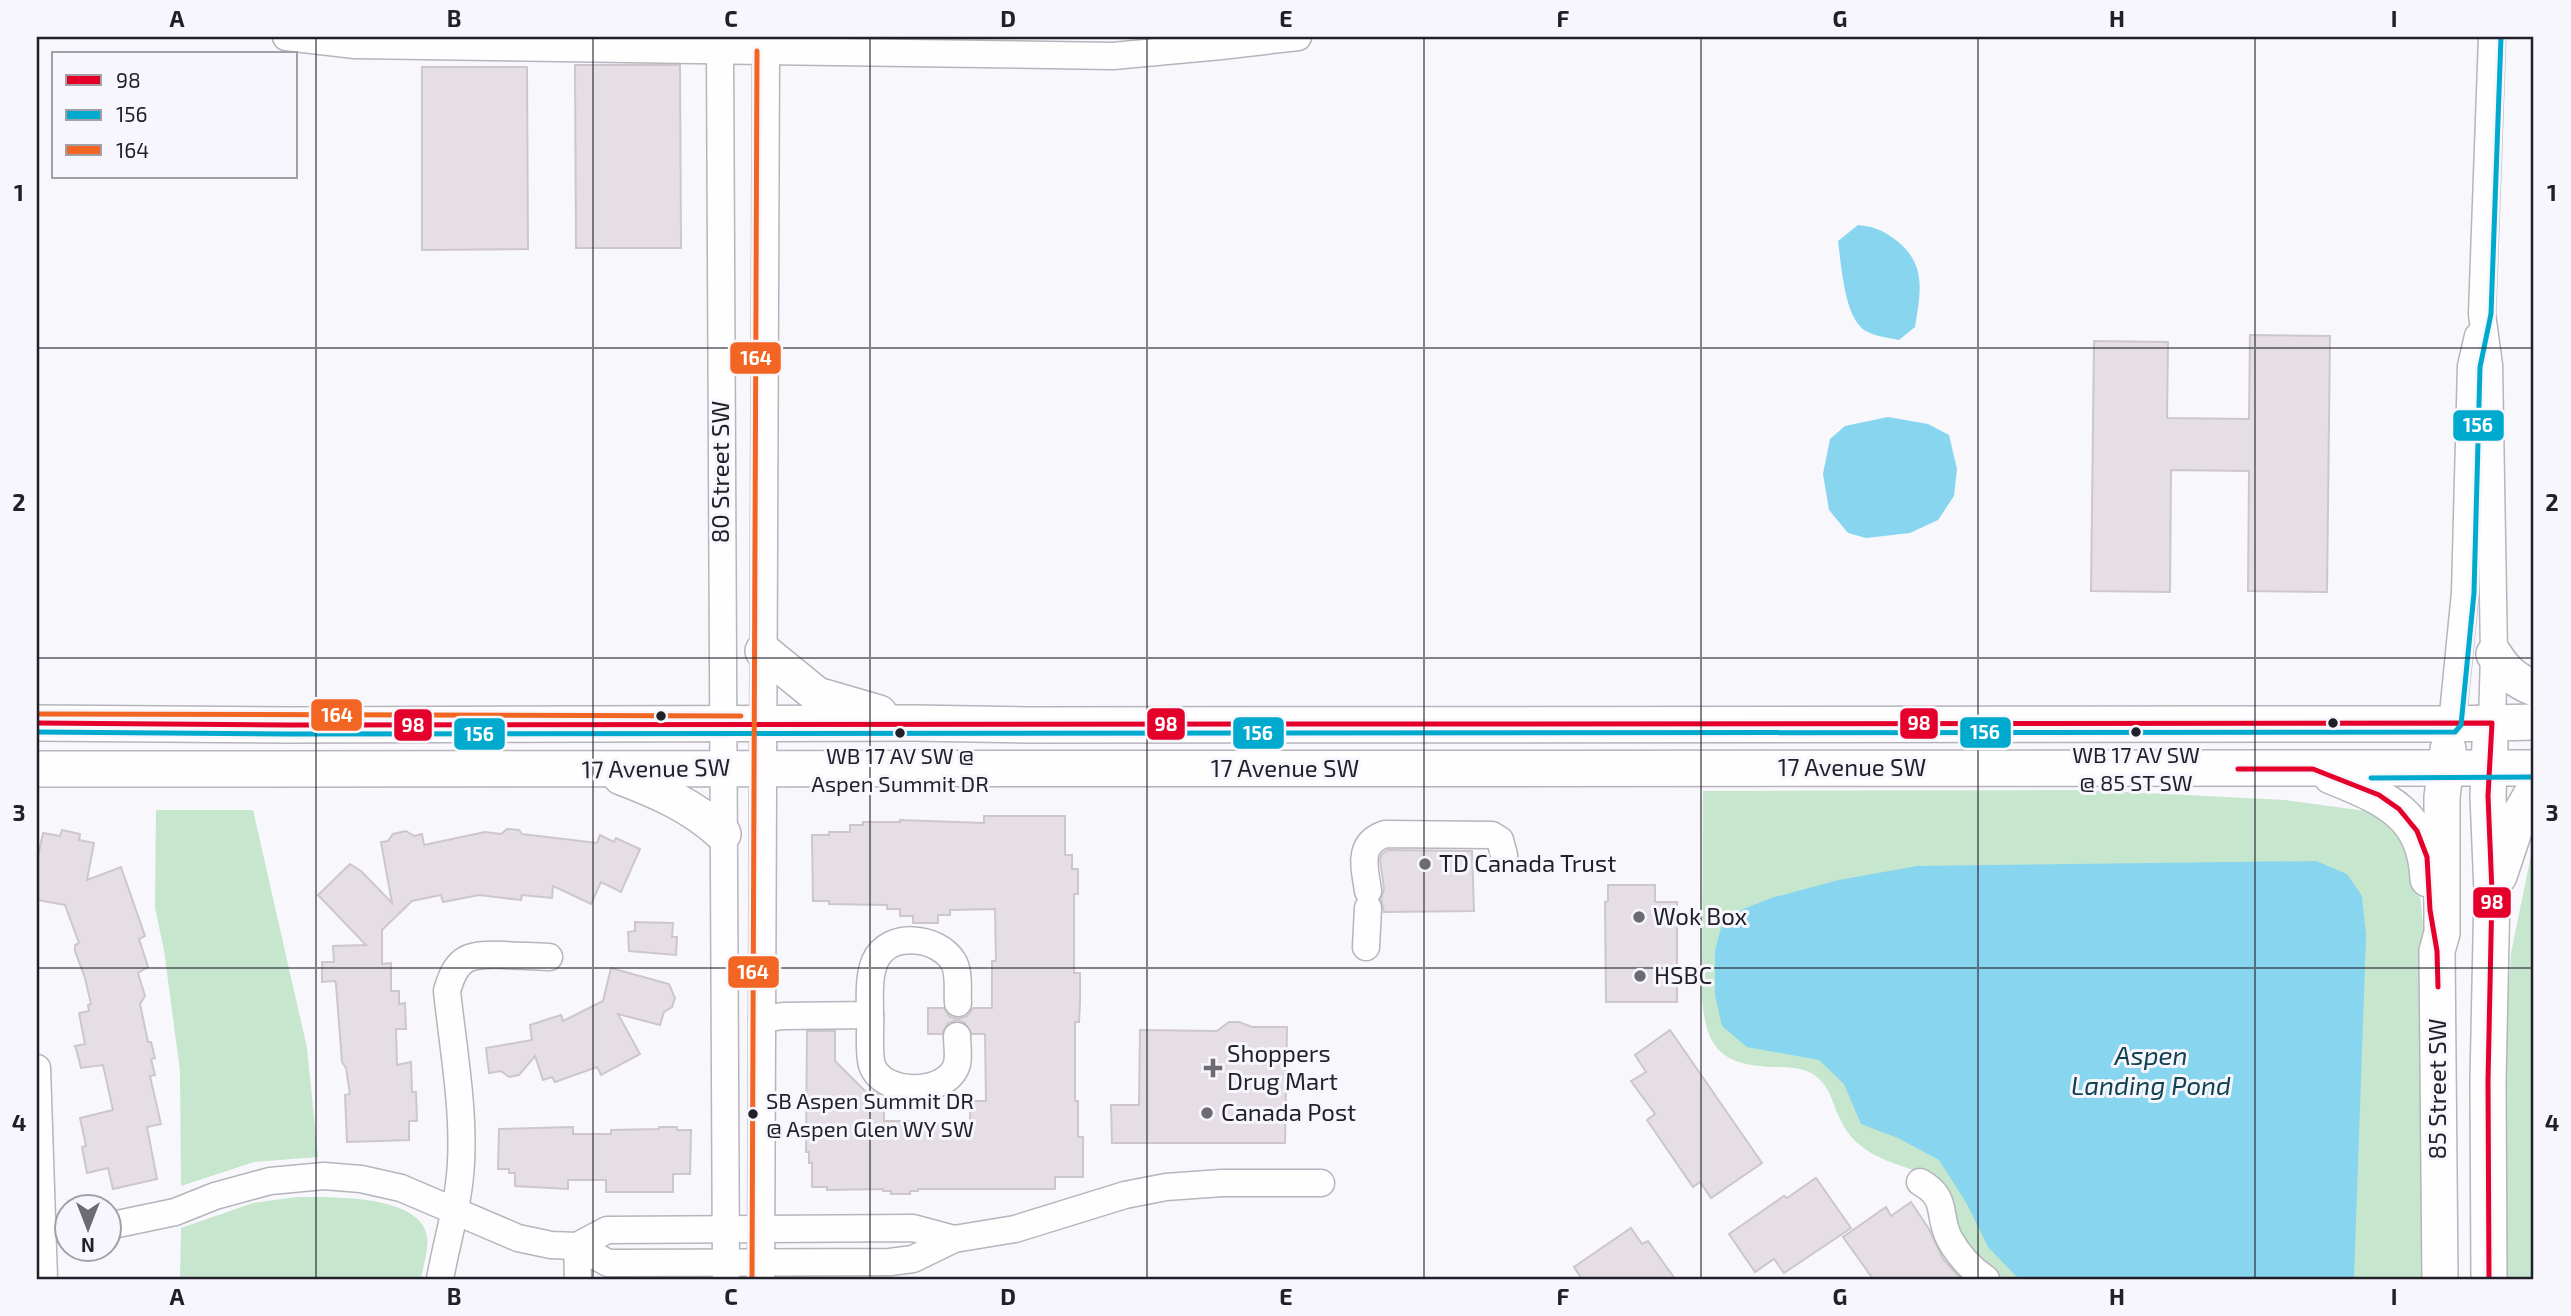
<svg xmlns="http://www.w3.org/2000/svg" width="2571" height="1316" font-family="'Exo 2',sans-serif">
  <rect width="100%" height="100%" fill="#f8f7fb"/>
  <g fill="#c6e6ce">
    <path d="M2085,790L2285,800L2381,813L2411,843L2418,872L2427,968L2426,1279H1998L1978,1266L1923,1173C1889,1162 1856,1154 1840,1119C1832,1103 1831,1089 1817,1077C1806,1068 1790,1067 1776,1067C1723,1066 1705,1050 1702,996L1703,791Z"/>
    <path d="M156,810H253L307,1048L318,1157L254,1162L181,1186L180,1071L164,950L155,908Z"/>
    <path d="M2534,841V1279H2504V1054L2511,953Z"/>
    <path d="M297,1197C329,1197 420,1194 427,1236C429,1249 423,1266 421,1279H180L181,1228L253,1203Z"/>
  </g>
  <g fill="#88d5f0">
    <path d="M1858,225C1873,227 1881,229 1893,238C1927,262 1921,290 1915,327L1899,340C1886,337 1867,336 1859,325C1844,308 1841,263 1838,241Z"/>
    <path d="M1888,417L1928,424L1949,435L1957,469L1954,496L1938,520L1910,533L1866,538L1848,533L1829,510L1823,474L1830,439L1845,426Z"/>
    <path d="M2316,861L2347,874L2362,896L2366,936L2354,1279H2019L1988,1247L1967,1204L1939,1160L1898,1138L1861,1124L1844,1084L1819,1060L1747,1047L1722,1026L1715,995V950L1724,917L1771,898L1839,880L1917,866Z"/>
  </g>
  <g fill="#e5dfe5" stroke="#cdc7cc" stroke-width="2">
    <path d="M575,65H680L681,248H576Z"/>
    <path d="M422,67H527L528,249L422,250Z"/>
    <path d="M2250,335L2330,336L2327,592L2248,591L2249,471L2171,470L2170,592L2091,591L2094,341L2168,342L2167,418L2249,419Z"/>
    <path d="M984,816H1065V855H1072V869H1078V894H1074V973H1080V1003L1079,1022H1075V1101H1078V1137H1083V1177H1055V1189H918V1191H910V1194H891V1191H883V1189L827,1190V1187H812V1163H809V1152H806L807,1031H835V1061L869,1095L874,1091L884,1100V1121H909V1124L917,1123V1126L970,1125V1101H986L985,1034H972L965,1023L957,1020L948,1023L942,1034H928V1008H944L950,1017L958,1019L967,1016L973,1008H992V961H996L995,909L950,910V915H938V923H913V916H900V909H887V905L829,904V901H813L812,835H829V832H850V825H863V822H900V820L984,823Z"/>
    <path d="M507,829L519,830L522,834L597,843L600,835L614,842L616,838L640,849L621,892L601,882L591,904L553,886L552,898L522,895L521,900L479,895L443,902L441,895L412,901L382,930V964L391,963V991H399V1004L405,1003L406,1029H396L397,1065L411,1062L412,1092H416L417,1121H409V1140L347,1142L345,1095L350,1094L346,1068L342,1062L336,984L335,981L322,982V962H334L333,946L366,945L318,895L350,864L361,871L392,903L381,842L388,841L393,834L406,831L414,836L422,834L424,845L485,832L501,834Z"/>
    <path d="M62,830L80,834L79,840L94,843L87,880L121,867L145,936L139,939L148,967L138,973L145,996L140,1004L148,1042H151L155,1058L151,1059L155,1075L150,1076L161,1124L147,1127L157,1179L113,1189L108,1168L87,1173L82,1147L86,1146L80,1118L113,1110L103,1065L81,1068L77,1052L75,1046L85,1044L79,1013L89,1011L88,1005L91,1004L85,978L75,951V945L79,943L65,905L37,900V861L43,833L60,836Z"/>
    <path d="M1388,850L1472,851L1474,911L1384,912L1381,899L1384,889L1380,859L1382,854Z"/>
    <path d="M1608,885H1655V902H1677V1002H1606L1605,902L1608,901Z"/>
    <path d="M635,922L673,923L672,937H677L676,955L629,951L628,932L635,931Z"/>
    <path d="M611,968L669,984L675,998L672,1007L664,1012L660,1025L618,1014L640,1054L601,1075L597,1067L555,1082L552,1077L543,1080L535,1056L519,1075L509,1077L501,1071L489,1073L486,1048L532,1040L530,1025L561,1015L563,1021L603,1001Z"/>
    <path d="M1229,1022H1239L1252,1027H1287L1285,1143H1112L1111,1105H1139L1140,1030L1217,1031Z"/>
    <path d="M1670,1030L1762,1163L1711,1198L1700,1182L1693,1187L1647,1120L1655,1114L1631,1081L1646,1072L1635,1055Z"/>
    <path d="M573,1127V1134H611V1130L659,1129V1127H677V1130H691L690,1174H673V1192H606V1180H568V1189L515,1186V1173H509V1169H498L499,1129Z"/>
    <path d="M1816,1178L1851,1228L1784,1273L1774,1259L1755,1272L1729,1234L1784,1196L1787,1198Z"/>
    <path d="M1911,1202L1929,1229L1943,1259L1961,1279H1873L1843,1237L1886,1207L1891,1216Z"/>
    <path d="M1631,1228L1642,1244L1648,1241L1675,1279H1582L1574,1267Z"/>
  </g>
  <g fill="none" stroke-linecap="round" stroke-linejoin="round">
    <defs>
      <g id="minor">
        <path d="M286,37L355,45L1113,56L1221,46L1298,37"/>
        <path d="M720,50L726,1279"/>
        <path d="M2492,723L2494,654L2489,365L2482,314L2492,37"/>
        <path d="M2452,724L2465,593L2471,366L2478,336"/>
        <path d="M1368,891C1365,868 1356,844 1385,834L1492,835L1500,840L1504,855"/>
        <path d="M1366,947L1368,908"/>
        <path d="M870,1015C871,1028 868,1053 872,1065C882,1096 948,1096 957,1064C959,1056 957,1044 957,1036"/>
        <path d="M762,1019L783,1016L870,1015C870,998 868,978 875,961C889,931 937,936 953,961C960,972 957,991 958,1003"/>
        <path d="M37,1068L44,1279"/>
        <path d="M1920,1182C1949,1198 1937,1214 1949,1238C1958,1255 1970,1268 1986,1279"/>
        <path d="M108,1226L175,1212L215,1196L270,1181L324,1176L361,1179L401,1188L518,1238L551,1245L577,1246L608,1263L890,1262L913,1259L954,1239L1015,1229L1125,1195L1166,1187L1222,1183H1321"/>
        <path d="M577,1246L607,1230L913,1228L954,1239"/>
        <path d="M577,1246L578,1279"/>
        <path d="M440,1279C447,1240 459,1203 461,1163C464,1106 453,1048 447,991C457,955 470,954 504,955C519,956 534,956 549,957"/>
        <path d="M761,1279L766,51"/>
      </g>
      <g id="major">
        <path d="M763,651L817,695L879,713"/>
        <path d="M2494,654C2504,671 2516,681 2534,688"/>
        <path d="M37,723L289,725L913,723L1026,725L2452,724L2534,722"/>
        <path d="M37,769L2534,768"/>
        <path d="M2331,776C2385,798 2425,813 2428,879"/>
        <path d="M621,777C658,791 693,806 723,834"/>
        <path d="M2499,876L2519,816L2534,790"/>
        <path d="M2440,1279L2437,951L2442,933V797L2448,749"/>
        <path d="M2489,1279L2488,1081L2492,892L2488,796L2490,744"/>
      </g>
    </defs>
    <use href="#minor" stroke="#b6b4bc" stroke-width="29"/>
    <use href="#major" stroke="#b6b4bc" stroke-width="38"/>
    <use href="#minor" stroke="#fefefe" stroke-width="26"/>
    <use href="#major" stroke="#fefefe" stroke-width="35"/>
    <defs>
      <g id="bus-1">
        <path d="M37,723L289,725L2492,723L2488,796L2492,892L2488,1081L2489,1279"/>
        <path d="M2238,769H2313L2379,795L2399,809L2417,831L2427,857L2430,910L2437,951L2438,987"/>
      </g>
      <g id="bus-2">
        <path d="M37,732L289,734L2455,732L2461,725L2474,593L2480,367L2491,314L2501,37"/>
        <path d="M2371,778L2534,777"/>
      </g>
      <g id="bus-3">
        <path d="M37,714L741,716"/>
        <path d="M752,1279L757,51"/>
      </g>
    </defs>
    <use href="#bus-1" stroke="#f7f6fc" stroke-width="10"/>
    <use href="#bus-2" stroke="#f7f6fc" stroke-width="10"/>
    <use href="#bus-3" stroke="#f7f6fc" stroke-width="10"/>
    <use href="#bus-1" stroke="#e4002b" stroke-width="5"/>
    <use href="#bus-2" stroke="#00a9ce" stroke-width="5"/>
    <use href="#bus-3" stroke="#f26522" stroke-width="5"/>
  </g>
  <path fill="none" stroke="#211f2a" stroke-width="2" stroke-opacity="0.55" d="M316,37V1279M593,37V1279M870,37V1279M1147,37V1279M1424,37V1279M1701,37V1279M1978,37V1279M2255,37V1279M37,348H2534M37,658H2534M37,968H2534"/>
  <g fill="#211f2a" stroke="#f7f6fc" stroke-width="2.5">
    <circle cx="661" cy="716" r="6"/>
    <circle cx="2333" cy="723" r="6"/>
    <circle cx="2136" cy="732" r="6"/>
    <circle cx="900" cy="733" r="6"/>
    <circle cx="753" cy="1114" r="6"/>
  </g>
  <g fill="#6c6b73" stroke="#f7f6fc" stroke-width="2.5">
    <circle cx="1425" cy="864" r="7"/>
    <circle cx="1639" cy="917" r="7"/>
    <circle cx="1640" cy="976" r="7"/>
    <path d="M1209.5 1057.5h7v7h7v7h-7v7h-7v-7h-7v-7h7z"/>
    <circle cx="1207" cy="1113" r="7"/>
  </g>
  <g text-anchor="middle" stroke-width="6" stroke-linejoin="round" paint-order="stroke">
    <g font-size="22" fill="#211f2a" stroke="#f7f6fc">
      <text x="2136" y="763">WB 17 AV SW<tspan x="2136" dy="28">@ 85 ST SW</tspan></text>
      <text x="900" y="764">WB 17 AV SW @<tspan x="900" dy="28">Aspen Summit DR</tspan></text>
      <text x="766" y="1109" text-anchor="start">SB Aspen Summit DR<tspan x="766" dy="28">@ Aspen Glen WY SW</tspan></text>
    </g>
    <g font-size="24" fill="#211f2a" stroke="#f7f6fc">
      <text transform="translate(721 472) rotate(-90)" y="8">80 Street SW</text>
      <text x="1852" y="776">17 Avenue SW</text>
      <text transform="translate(656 769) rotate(-1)" y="8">17 Avenue SW</text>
      <text x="1285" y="777">17 Avenue SW</text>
      <text transform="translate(2438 1089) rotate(-90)" y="8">85 Street SW</text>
    </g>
    <g font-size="24" fill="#211f2a" stroke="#f7f6fc" text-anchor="start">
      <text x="1439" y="872">TD Canada Trust</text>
      <text x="1653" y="925">Wok Box</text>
      <text x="1654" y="984">HSBC</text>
      <text x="1227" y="1062">Shoppers<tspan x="1227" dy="28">Drug Mart</tspan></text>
      <text x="1221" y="1121">Canada Post</text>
    </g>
    <g font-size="26" font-style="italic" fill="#114251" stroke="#f7f6fc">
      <text x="2151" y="1065">Aspen<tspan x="2151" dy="30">Landing Pond</tspan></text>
    </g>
  </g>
  <g stroke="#f7f6fc" stroke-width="2.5">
    <rect x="729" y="341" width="53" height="34" rx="7" fill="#f26522"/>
    <rect x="2452" y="409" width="53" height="33" rx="7" fill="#00a9ce"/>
    <rect x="310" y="698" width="53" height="34" rx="7" fill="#f26522"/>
    <rect x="1899" y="707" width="40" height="33" rx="7" fill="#e4002b"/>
    <rect x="1146" y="707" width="40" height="34" rx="7" fill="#e4002b"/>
    <rect x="393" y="708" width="40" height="34" rx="7" fill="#e4002b"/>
    <rect x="1959" y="716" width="53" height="33" rx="7" fill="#00a9ce"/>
    <rect x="1232" y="716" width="53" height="34" rx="7" fill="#00a9ce"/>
    <rect x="453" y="717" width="53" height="34" rx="7" fill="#00a9ce"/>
    <rect x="2472" y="886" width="40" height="33" rx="7" fill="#e4002b"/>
    <rect x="727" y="955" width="53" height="34" rx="7" fill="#f26522"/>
  </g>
  <g font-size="19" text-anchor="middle" font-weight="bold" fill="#fff">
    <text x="756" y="365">164</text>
    <text x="2478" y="432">156</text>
    <text x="337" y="722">164</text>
    <text x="1919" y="730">98</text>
    <text x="1166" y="731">98</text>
    <text x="413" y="732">98</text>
    <text x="1985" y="739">156</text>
    <text x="1258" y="740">156</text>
    <text x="479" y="741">156</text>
    <text x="2492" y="909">98</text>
    <text x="753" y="979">164</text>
  </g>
  <rect width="2571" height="1316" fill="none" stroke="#f7f6fc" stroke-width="77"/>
  <rect x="52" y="52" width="245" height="126" fill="#f7f6fc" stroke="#a1a0a8" stroke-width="2"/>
  <rect x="66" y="75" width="35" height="10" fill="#e4002b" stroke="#a1a0a8" stroke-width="2"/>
  <text x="116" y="88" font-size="21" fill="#211f2a">98</text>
  <rect x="66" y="110" width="35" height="10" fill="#00a9ce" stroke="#a1a0a8" stroke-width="2"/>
  <text x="116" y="122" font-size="21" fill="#211f2a">156</text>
  <rect x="66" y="145" width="35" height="10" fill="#f26522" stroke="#a1a0a8" stroke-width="2"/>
  <text x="116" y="158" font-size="21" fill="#211f2a">164</text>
  <g transform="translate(88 1228) rotate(180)"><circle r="33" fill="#f7f6fc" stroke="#a1a0a8" stroke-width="2"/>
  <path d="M0-5L12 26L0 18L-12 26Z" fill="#6c6b73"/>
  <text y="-10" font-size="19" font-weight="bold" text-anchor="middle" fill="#211f2a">N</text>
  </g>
  <rect x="38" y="38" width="2494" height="1240" fill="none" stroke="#211f2a" stroke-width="2.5"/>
  <g font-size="23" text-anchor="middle" font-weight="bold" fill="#211f2a">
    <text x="177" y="27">A</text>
    <text x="454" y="27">B</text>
    <text x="731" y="27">C</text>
    <text x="1008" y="27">D</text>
    <text x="1286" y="27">E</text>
    <text x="1563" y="27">F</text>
    <text x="1840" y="27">G</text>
    <text x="2117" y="27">H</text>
    <text x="2394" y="27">I</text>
    <text x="19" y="201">1</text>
    <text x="2552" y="201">1</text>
    <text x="19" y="511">2</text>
    <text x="2552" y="511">2</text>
    <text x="19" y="821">3</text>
    <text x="2552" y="821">3</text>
    <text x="19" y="1131">4</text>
    <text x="2552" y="1131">4</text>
    <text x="177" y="1305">A</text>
    <text x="454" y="1305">B</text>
    <text x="731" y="1305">C</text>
    <text x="1008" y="1305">D</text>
    <text x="1286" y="1305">E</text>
    <text x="1563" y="1305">F</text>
    <text x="1840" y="1305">G</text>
    <text x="2117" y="1305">H</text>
    <text x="2394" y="1305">I</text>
  </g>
</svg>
